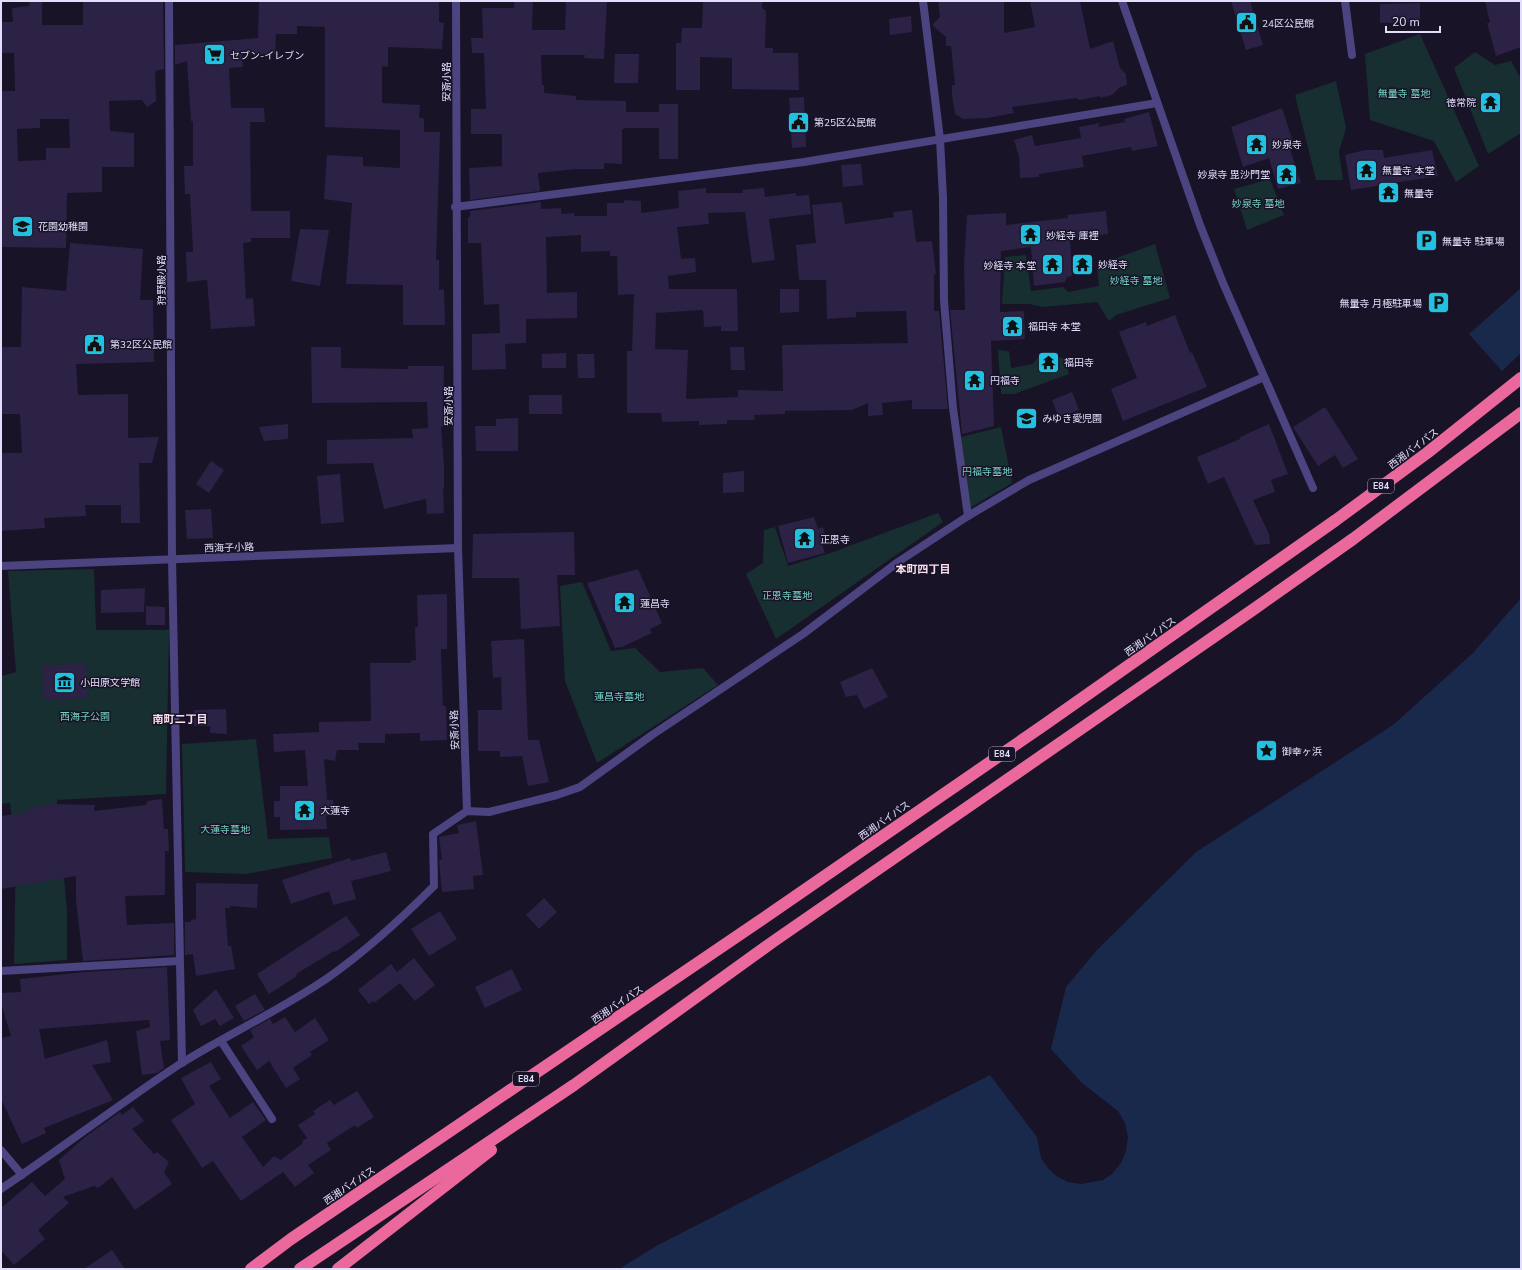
<svg xmlns="http://www.w3.org/2000/svg" width="1522" height="1270" font-family="'Nunito Sans','Noto Sans JP',sans-serif">
  <rect width="100%" height="100%" fill="#181327"/>
  <g fill="#172f30">
    <path d="M1420,34L1479,166L1456,182L1434,141L1370,120L1365,54Z"/>
    <path d="M1475,52L1495,65L1511,61L1521,79V133L1488,154L1454,68Z"/>
    <path d="M1336,81L1346,128L1339,152L1343,180H1316L1295,95Z"/>
    <path d="M1270,179L1284,215L1247,230L1234,189Z"/>
    <path d="M1155,244L1170,298L1116,315L1109,321L1097,302L1043,307L1029,304H1002L1005,257L1026,255L1031,291L1063,287L1068,292L1099,286L1097,265Z"/>
    <path d="M998,350L1009,351L1011,368L1033,364L1038,357L1051,355L1065,359L1069,374L1014,394H1001Z"/>
    <path d="M1001,427L1012,483L970,508L961,437Z"/>
    <path d="M938,513L943,522L776,639L746,574L763,563L764,530L775,527L788,566L833,552Z"/>
    <path d="M94,569L96,630H169L166,794L57,800L67,911V960L14,964L16,849L10,803L1,804V676L16,672L8,571Z"/>
    <path d="M582,582L611,651L635,648L660,672L703,668L718,685L597,763L565,681L560,586Z"/>
    <path d="M256,739L268,839L329,837L332,858L246,874L185,872L182,744Z"/>
  </g>
  <g fill="#18294b">
    <path d="M1521,288V353L1502,371L1469,334Z"/>
    <path d="M1521,598V1269H619L658,1245L990,1075L1037,1137L1041,1158L1048,1168L1056,1176L1068,1182L1081,1184L1103,1180L1112,1174L1121,1163L1126,1151L1128,1137L1125,1123L1118,1111L1082,1083L1051,1049L1066,987L1097,950L1196,852L1393,725L1473,653Z"/>
  </g>
  <g fill="#2c2245" fill-rule="evenodd">
    <path d="M30,1H42V25H83V1H163L164,69L155,71L156,101L147,107L142,100L109,101L110,131L134,133V167H102V192L67,193L66,248L1,247V91H15L14,53H1V22H13L12,8L29,6ZM40,119H69L70,148H46V160L18,161L17,129L40,128Z"/>
    <path d="M259,1H439V22L444,23L442,49L388,47V67L382,66V103L420,105L419,117L424,119V132H440L436,260H439V290L444,289L445,325H403V285L346,284L352,203L324,199L327,155L363,157V166L400,168V130L325,127V27L297,26V34H276L275,54H242L243,67L229,68L231,108H264L265,122H250L251,211H290V238H251V242L243,243L246,299L253,298L255,326L211,329L207,280L187,282L186,252H193L190,194H185L184,166H193V121H191L187,61L175,65V45L258,38Z"/>
    <path d="M514,1H533L532,30H565L566,1H607L604,59L584,58L585,55H541L542,85H544V93L576,96V100L626,101V112H659V104H678V159H659V128H625L622,130V164L604,163V169H576L538,173L540,191L470,200L469,168L502,166V134H471V109H486L484,53H472L471,38H483L482,8H514Z"/>
    <path d="M703,1H763L762,8L766,11L765,48H773V53H798L799,90L732,89V58L700,57V90H676V43H681L682,28H702Z"/>
    <path d="M938,1H1004V33L1035,27L1030,1H1080L1090,49L1113,41L1120,68L1126,74L1127,85L1120,87L1112,95L1100,98V96L1080,100L1076,98L1012,107L1014,113L988,118L963,119L955,114L952,95V85H955L951,46H946V37L932,25L940,17Z"/>
    <path d="M1231,1H1250L1263,45L1246,50Z"/>
    <path d="M1485,1H1521V47L1496,56L1487,23L1490,22Z"/>
    <path d="M1420,3V22L1380,23V4Z"/>
    <path d="M911,16L912,32L890,35L889,19Z"/>
    <path d="M615,54H639L638,83H614Z"/>
    <path d="M804,97L806,147L792,148L789,98Z"/>
    <path d="M1282,108L1295,148L1290,149L1301,183L1278,189L1269,158L1243,167L1231,127Z"/>
    <path d="M1149,112L1158,146L1132,151L1131,147L1082,156L1084,167L1039,174V177L1020,178L1019,157L1014,140L1032,135L1035,146L1081,138L1079,127L1100,123L1098,127L1125,122L1124,119Z"/>
    <path d="M1365,150H1383L1384,158L1432,150L1438,176L1351,190L1345,155Z"/>
    <path d="M861,164L863,185L843,187L841,165Z"/>
    <path d="M706,188V193H743L742,190L764,188L765,197L796,193V196L809,195L811,214L769,219L775,260L752,263L745,212L708,213L709,224L677,227L681,259L695,258L696,272L668,276L669,289H737L738,331H721V326L704,327L703,310L656,313L655,349L688,350L686,399L738,397V390L783,391L782,345L908,343L906,311L856,312V317L827,319L826,280H799L796,245L816,243L812,205L842,202L845,224L894,217L893,212L912,210L916,242L932,241L936,274H934V311H939L948,409H912V400L882,403L883,415L868,416V403L852,410L785,411V414L754,415L755,420H727V424L699,425V421L662,422L661,413H627V351H632L634,294L618,295L617,256H610V251L581,252V235L546,237L547,293L577,292V318L526,319V343L505,344L506,369L472,370V334L500,333L499,304L484,305L481,243H468V217H470V211L541,202V209L561,208V214L574,213V216H607V203H624V200L641,201V213L679,208L678,191Z"/>
    <path d="M1106,211L1108,234L1070,239L1072,276L1067,277L1065,282L1034,286L1031,247L1001,251L1000,312L1024,311L1025,339L991,341L994,426L962,434L950,310H965L964,264L967,215L1006,213V225L1068,218L1067,215Z"/>
    <path d="M300,229L329,230L320,286L291,281Z"/>
    <path d="M70,243L143,249L140,300H153L154,362L76,364L78,395L128,394V438L159,437L152,463H139L140,523H121V505H85L86,516L44,518L45,528L1,531V453H22L20,414H1V347H21L22,287L66,291Z"/>
    <path d="M780,289H799V312L780,313Z"/>
    <path d="M1175,315L1190,353L1192,352L1207,387L1123,421L1111,389L1137,378L1119,332L1146,322L1147,326Z"/>
    <path d="M311,347H341V368L408,369V366H444L443,427H441L444,465V489H443L444,513L427,514L426,499L384,509L373,463L327,464V440L413,438L412,429L428,428L427,402L312,403Z"/>
    <path d="M730,347H744L745,370H731Z"/>
    <path d="M566,353V368H542V354Z"/>
    <path d="M577,354H594L595,378H578Z"/>
    <path d="M1072,392L1079,410L1059,418L1052,400Z"/>
    <rect x="529" y="395" width="33" height="19"/>
    <path d="M1325,407L1358,459L1343,468L1335,455L1318,466L1293,427Z"/>
    <path d="M518,418V451H476L475,426H496V419Z"/>
    <path d="M288,424V439L264,441L259,427Z"/>
    <path d="M1269,424L1288,474L1271,480L1275,492L1253,500L1269,534L1270,544L1255,545L1224,477L1208,484L1197,457L1240,439V437Z"/>
    <path d="M211,461L224,470L209,493L196,484Z"/>
    <path d="M744,471V492L723,493V473Z"/>
    <path d="M340,474L344,522L321,524L317,476Z"/>
    <path d="M211,509L213,538L187,539L185,510Z"/>
    <path d="M814,517L818,529L823,527L827,543L822,544L825,553L788,563L778,526Z"/>
    <path d="M574,532L575,575H557L560,626L521,629L519,578H472L473,534Z"/>
    <path d="M638,569L662,623L650,629L652,633L622,647L615,648L587,583Z"/>
    <path d="M145,588L144,612L101,613V590Z"/>
    <path d="M447,594V649H441L443,706H446L447,740L420,741V733L385,734V743H358L359,750H337L335,761L324,759L327,800H333L334,816H326L327,829L280,830V817H274V801H280V786H308L305,750L274,752L273,734L319,732V722L371,721L370,663H411V661L416,660L415,627H418L417,595Z"/>
    <path d="M146,606L165,607V625H146Z"/>
    <path d="M524,639L528,740H539L549,782L528,786L522,756L500,757V751H478V710H502L501,677L493,678L491,641Z"/>
    <path d="M86,663L88,698L44,700L42,666Z"/>
    <path d="M872,668L888,697L864,709L857,695L846,697L840,682Z"/>
    <path d="M226,709L227,734L210,733V726H194V710Z"/>
    <path d="M162,799L164,829H168L169,851H165V895L125,896L127,925L174,923V955L83,961L76,900V876L1,889V816L29,812L28,808L53,804L95,805L94,811L146,805L147,801Z"/>
    <path d="M476,821L483,875L473,876L474,889L442,892L439,860L442,859L439,837L459,833L457,825Z"/>
    <path d="M386,852L391,871L351,881L356,899L333,905L329,891L291,904L282,880L350,858L351,861Z"/>
    <path d="M196,883L258,884L257,908L230,906V908H225L228,946H231L235,969L196,976L193,954L185,955V922H191V920L196,919Z"/>
    <path d="M544,898L557,912L539,929L526,915Z"/>
    <path d="M440,911L457,939L429,956L411,929Z"/>
    <path d="M346,916L360,935L335,952L334,951L296,974L297,976L269,994L257,974Z"/>
    <path d="M414,958L435,985L415,1001L400,983L374,1003L373,1001L369,1004L358,990L391,964L397,972Z"/>
    <path d="M167,967L170,1040L160,1041L164,1068L157,1073L142,1075L136,1031L150,1027L149,1020L39,1029L45,1059L107,1040L111,1062L92,1065L113,1100L44,1128L46,1133L22,1144L1,1099V1038L11,1036L1,1003V993L21,992L20,979L84,972Z"/>
    <path d="M512,969L522,990L485,1008L475,987Z"/>
    <path d="M216,989L234,1018L220,1026L215,1019L201,1026L193,1010Z"/>
    <path d="M255,994L265,1010L244,1021L235,1006Z"/>
    <path d="M285,1017L295,1032L315,1018L329,1040L310,1052L312,1055L293,1068L300,1079L286,1088L269,1061L257,1070L241,1046L254,1037L250,1030L270,1019L273,1024Z"/>
    <path d="M211,1062L221,1079L209,1086L230,1118L253,1102L266,1120L242,1137L263,1167L274,1156L281,1160L303,1143L302,1141L307,1138L298,1125L315,1114L313,1111L330,1100L334,1105L357,1091L374,1117L357,1128L355,1125L327,1143L331,1150L308,1165L314,1173L295,1187L283,1172L241,1201L213,1161L202,1168L171,1120L195,1104L181,1078Z"/>
    <path d="M133,1107L144,1121L132,1129L154,1154L157,1152L169,1162L164,1172L172,1184L135,1210L112,1177L98,1188L94,1186L63,1197L69,1203L38,1230L45,1239L14,1265L1,1250V1208L32,1182L45,1196L65,1179L59,1160L85,1137L120,1112L122,1115Z"/>
    <path d="M112,1250L125,1269H84Z"/>
  </g>
  <g fill="none" stroke-linecap="round" stroke-linejoin="round">
    <g stroke="#4b4480" stroke-width="8">
      <path d="M169,1L172,559L182,1063"/>
      <path d="M923,1L940,139L943,198L944,301L953,408L968,516"/>
      <path d="M1345,1L1352,55"/>
      <path d="M455,207L804,162L1157,103"/>
      <path d="M1,971L179,961"/>
      <path d="M221,1041L272,1119"/>
      <path d="M1,1150L22,1175"/>
      <path d="M1,1189C61,1149 119,1104 180,1064C228,1034 281,1010 329,977C367,950 401,919 434,886L433,834L467,811L489,812L557,795L580,787L652,735L803,634L898,562L968,516L1029,480L1264,377"/>
    </g>
    <g stroke="#4b4480" stroke-width="8">
      <path d="M456,1L458,548L467,811"/>
      <path d="M1122,1L1200,225L1223,283L1313,488"/>
      <path d="M1,566L458,548"/>
    </g>
    <g stroke="#eb689d" stroke-width="12">
      <path d="M251,1269L291,1239L761,920L1044,725L1336,520L1427,453L1521,378"/>
      <path d="M300,1269L574,1085L774,941L1254,609L1353,539L1521,413"/>
      <path d="M338,1269L491,1150"/>
    </g>
  </g>
  <defs>
    <symbol id="civic-square" viewBox="-11 -11 22 22"><rect x="-9" y="-9" width="18" height="18" rx="4" fill="#22c1e2" stroke="#181327"/><path d="M-.6-6.5H3V-4.5H.6V-3L4-1V1h2V6H-6V1h2V-1L-.6-3ZM-1.2 2.5V6h2.4V2.5Z" fill="#111"/></symbol>
    <symbol id="supermarket-square" viewBox="-11 -11 22 22"><rect x="-9" y="-9" width="18" height="18" rx="4" fill="#22c1e2" stroke="#181327"/><path d="M-6-5.5h2.5l.6 2H6L4.5 2H-2.5L-4.4-4H-6ZM-1.5 3.2a1.3 1.3 0 1 0 .1 0ZM3 3.2a1.3 1.3 0 1 0 .1 0Z" fill="#111"/></symbol>
    <symbol id="temple-square" viewBox="-11 -11 22 22"><rect x="-9" y="-9" width="18" height="18" rx="4" fill="#22c1e2" stroke="#181327"/><path d="M0-6L5-2H3V0L6.5 2.5H4V6H1.5V3h-3V6H-4V2.5H-6.5L-3 0V-2H-5Z" fill="#111"/></symbol>
    <symbol id="school-square" viewBox="-11 -11 22 22"><rect x="-9" y="-9" width="18" height="18" rx="4" fill="#22c1e2" stroke="#181327"/><path d="M0-5L7-2L0 1L-7-2ZM-4 1L0 2.5L4 1V4Q0 6-4 4Z" fill="#111"/></symbol>
    <symbol id="parking-square" viewBox="-11 -11 22 22"><rect x="-9" y="-9" width="18" height="18" rx="4" fill="#22c1e2" stroke="#181327"/><path d="M-3.5-5.5H1a3.5 3.5 0 0 1 0 7H-1V5.5H-3.5ZM-1-3.4V-.6H.8a1.4 1.4 0 0 0 0-2.8Z" fill="#111"/></symbol>
    <symbol id="museum-square" viewBox="-11 -11 22 22"><rect x="-9" y="-9" width="18" height="18" rx="4" fill="#22c1e2" stroke="#181327"/><path d="M0-6L6-3V-2H-6V-3ZM-5-1h2V3h-2ZM-1-1h2V3h-2ZM3-1h2V3H3ZM-6 4H6V6H-6Z" fill="#111"/></symbol>
    <symbol id="sight-square" viewBox="-11 -11 22 22"><rect x="-9" y="-9" width="18" height="18" rx="4" fill="#22c1e2" stroke="#181327"/><path d="M0-6L1.8-2.2L6-1.7L2.9 1.2L3.7 5.4L0 3.3L-3.7 5.4L-2.9 1.2L-6-1.7L-1.8-2.2Z" fill="#111"/></symbol>
  </defs>
  <g fill-rule="evenodd">
    <use href="#civic-square" x="1234" y="10" width="25" height="25"/>
    <use href="#supermarket-square" x="202" y="42" width="25" height="25"/>
    <use href="#temple-square" x="1478" y="90" width="25" height="25"/>
    <use href="#civic-square" x="786" y="110" width="25" height="25"/>
    <use href="#temple-square" x="1244" y="132" width="25" height="25"/>
    <use href="#temple-square" x="1354" y="158" width="25" height="25"/>
    <use href="#temple-square" x="1274" y="162" width="25" height="25"/>
    <use href="#temple-square" x="1376" y="180" width="25" height="25"/>
    <use href="#school-square" x="10" y="214" width="25" height="25"/>
    <use href="#temple-square" x="1018" y="222" width="25" height="25"/>
    <use href="#parking-square" x="1414" y="228" width="25" height="25"/>
    <use href="#temple-square" x="1070" y="252" width="25" height="25"/>
    <use href="#temple-square" x="1040" y="252" width="25" height="25"/>
    <use href="#parking-square" x="1426" y="290" width="25" height="25"/>
    <use href="#temple-square" x="1000" y="314" width="25" height="25"/>
    <use href="#civic-square" x="82" y="332" width="25" height="25"/>
    <use href="#temple-square" x="1036" y="350" width="25" height="25"/>
    <use href="#temple-square" x="962" y="368" width="25" height="25"/>
    <use href="#school-square" x="1014" y="406" width="25" height="25"/>
    <use href="#temple-square" x="792" y="526" width="25" height="25"/>
    <use href="#temple-square" x="612" y="590" width="25" height="25"/>
    <use href="#museum-square" x="52" y="670" width="25" height="25"/>
    <use href="#sight-square" x="1254" y="738" width="25" height="25"/>
    <use href="#temple-square" x="292" y="798" width="25" height="25"/>
  </g>
  <g text-anchor="middle" stroke-width="3" stroke-linejoin="round" paint-order="stroke">
    <g fill="#181327" stroke="#a6a1bb" stroke-width="1">
      <rect x="1368" y="479" width="26" height="14" rx="3"/>
      <rect x="989" y="747" width="26" height="14" rx="3"/>
      <rect x="513" y="1072" width="26" height="14" rx="3"/>
    </g>
    <g font-size="9" font-weight="bold" fill="#e3defb">
      <text x="1381" y="489">E84</text>
      <text x="1002" y="757">E84</text>
      <text x="526" y="1082">E84</text>
    </g>
    <g font-size="10" fill="#e3defb" stroke="#181327" text-anchor="start">
      <text x="1262" y="27">24区公民館</text>
      <text x="230" y="59">セブン-イレブン</text>
      <text x="1476" y="106" text-anchor="end">徳常院</text>
      <text x="814" y="126">第25区公民館</text>
      <text x="1272" y="148">妙泉寺</text>
      <text x="1382" y="174">無量寺 本堂</text>
      <text x="1270" y="178" text-anchor="end">妙泉寺 毘沙門堂</text>
      <text x="1404" y="197">無量寺</text>
      <text x="38" y="230">花園幼稚園</text>
      <text x="1046" y="239">妙経寺 庫裡</text>
      <text x="1442" y="245">無量寺 駐車場</text>
      <text x="1098" y="268">妙経寺</text>
      <text x="1036" y="269" text-anchor="end">妙経寺 本堂</text>
      <text x="1422" y="307" text-anchor="end">無量寺 月極駐車場</text>
      <text x="1028" y="330">福田寺 本堂</text>
      <text x="110" y="348">第32区公民館</text>
      <text x="1064" y="366">福田寺</text>
      <text x="990" y="384">円福寺</text>
      <text x="1042" y="422">みゆき愛児園</text>
      <text x="820" y="543">正恩寺</text>
      <text x="640" y="607">蓮昌寺</text>
      <text x="80" y="686">小田原文学館</text>
      <text x="1282" y="755">御幸ヶ浜</text>
      <text x="320" y="814">大蓮寺</text>
    </g>
    <g font-size="10" fill="#e3defb" stroke="#181327">
      <text transform="translate(446 82) rotate(-90)" y="4">安斎小路</text>
      <text transform="translate(161 280) rotate(-90)" y="4">狩野殿小路</text>
      <text transform="translate(448 406) rotate(-90)" y="4">安斎小路</text>
      <text transform="translate(1413 448) rotate(-37)" y="4">西湘バイパス</text>
      <text transform="translate(229 547) rotate(-2)" y="4">西海子小路</text>
      <text transform="translate(1150 636) rotate(-35)" y="4">西湘バイパス</text>
      <text transform="translate(454 730) rotate(-92)" y="4">安斎小路</text>
      <text transform="translate(884 820) rotate(-35)" y="4">西湘バイパス</text>
      <text transform="translate(617 1004) rotate(-34)" y="4">西湘バイパス</text>
      <text transform="translate(349 1185) rotate(-34)" y="4">西湘バイパス</text>
    </g>
    <g font-size="10" fill="#72d2c1" stroke="#181327">
      <text x="1404" y="97">無量寺 墓地</text>
      <text x="1258" y="207">妙泉寺 墓地</text>
      <text x="1136" y="284">妙経寺 墓地</text>
      <text x="987" y="475">円福寺墓地</text>
      <text x="787" y="599">正恩寺墓地</text>
      <text x="619" y="700">蓮昌寺墓地</text>
      <text x="85" y="720">西海子公園</text>
      <text x="225" y="833">大蓮寺墓地</text>
    </g>
    <g font-size="11" font-weight="bold" fill="#fbdfef" stroke="#181327">
      <text x="923" y="573">本町四丁目</text>
      <text x="180" y="723">南町二丁目</text>
    </g>
  </g>
  <rect width="1522" height="1270" fill="none" stroke="#e3defb" stroke-width="4"/>
  <path d="M1386 26v6h54v-6" fill="none" stroke="#e3defb" stroke-width="2"/>
  <text x="1392" y="26" font-size="12" fill="#e3defb" stroke="#181327" stroke-width="3" paint-order="stroke">20 m</text>
</svg>
